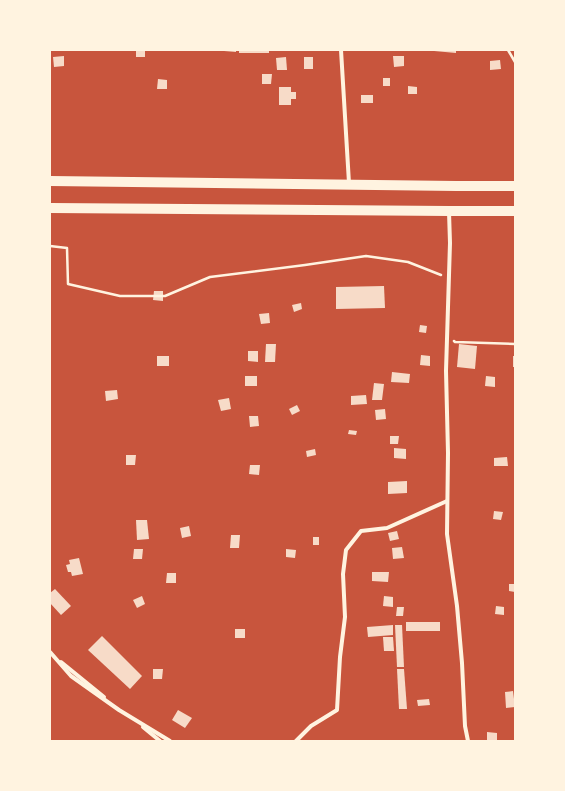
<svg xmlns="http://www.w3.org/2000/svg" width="565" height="791" font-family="Inter,sans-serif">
  <rect width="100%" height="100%" fill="#c8553d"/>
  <g fill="#f7dbc8">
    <rect x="136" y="50" width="9" height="7"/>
    <path d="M224,50H236V52L224,51Z"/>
    <rect x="239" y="50" width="30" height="3"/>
    <path d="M434,50H456V53L434,51Z"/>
    <path d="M64,56V66L54,67L53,57Z"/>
    <path d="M393,56H404V66L394,67Z"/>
    <path d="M286,57L287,70H277L276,58Z"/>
    <rect x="304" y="57" width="9" height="12"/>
    <path d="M500,60L501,69L490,70V61Z"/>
    <path d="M262,74H272L271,84H262Z"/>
    <rect x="383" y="78" width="7" height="8"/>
    <path d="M158,79L167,80V89H157Z"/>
    <path d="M408,86L417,87V94H408Z"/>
    <path d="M279,87H291V92H296V99H291V105H279Z"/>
    <rect x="361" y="95" width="12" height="8"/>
    <path d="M384,286L385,308L336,309V287Z"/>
    <path d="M154,291H163V301L153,300Z"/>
    <path d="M301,303L302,309L294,312L292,305Z"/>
    <path d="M269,313L270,323L261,324L259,314Z"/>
    <path d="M420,325L427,326L426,333L419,332Z"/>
    <path d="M266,344H276L275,362H265Z"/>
    <path d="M459,344L477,346L475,369L457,367Z"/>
    <path d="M248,351H258V362L248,361Z"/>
    <path d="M421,355L430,356V366L420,365Z"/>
    <rect x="157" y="356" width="12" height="10"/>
    <rect x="513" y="356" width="2" height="11"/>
    <path d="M392,372L410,374L409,383L391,382Z"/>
    <rect x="245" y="376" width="12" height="10"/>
    <path d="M486,376L495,377V387L485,386Z"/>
    <path d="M374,383L384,384L382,400H372Z"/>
    <path d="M117,390L118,399L106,401L105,391Z"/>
    <path d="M366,395L367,404L351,405V396Z"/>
    <path d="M229,398L231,409L221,411L218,400Z"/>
    <path d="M297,405L300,411L292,415L289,409Z"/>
    <path d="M385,409L386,419L376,420L375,410Z"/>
    <path d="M249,416H258L259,426L250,427Z"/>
    <path d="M349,430L357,431L356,435L348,434Z"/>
    <path d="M390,436H399L398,444H390Z"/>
    <path d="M394,448L406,449V459L394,458Z"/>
    <path d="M315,449L316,455L307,457L306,451Z"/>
    <path d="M126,455H136L135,465H126Z"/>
    <path d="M507,457L508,466H494V458Z"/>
    <path d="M250,465H260L259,475L249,474Z"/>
    <path d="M407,481V493L388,494V482Z"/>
    <path d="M494,511L503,512L501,520L493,519Z"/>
    <path d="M136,520H147L149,539L137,540Z"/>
    <path d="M189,526L191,536L182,538L180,528Z"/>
    <path d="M397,531L399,539L390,541L388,533Z"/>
    <path d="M231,535H240L239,548H230Z"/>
    <rect x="313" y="537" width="6" height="8"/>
    <path d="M402,547L404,558L393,559L392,548Z"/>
    <path d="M134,549H143L142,559H133Z"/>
    <path d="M286,549L296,550L295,558L286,557Z"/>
    <path d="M79,558L83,574L72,576L71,572H68L66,565L70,564L69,560Z"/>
    <path d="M372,572H389L388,582L372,581Z"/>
    <path d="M167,573H176V583H166Z"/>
    <path d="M509,584H515V592L509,591Z"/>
    <path d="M55,589L71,606L61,615L50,603V593Z"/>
    <path d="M142,596L145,604L137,608L133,600Z"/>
    <path d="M384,596L393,597V607L383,606Z"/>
    <path d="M496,606L504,607V615L495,614Z"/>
    <path d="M397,607H404L403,616H396Z"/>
    <rect x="406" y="622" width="34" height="9"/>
    <path d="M393,625V635L368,637L367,627Z"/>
    <path d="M395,625H402L404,667H397Z"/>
    <rect x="235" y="629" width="10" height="9"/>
    <path d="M102,636L142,676L130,689L88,650Z"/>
    <path d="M383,637H393L394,651H384Z"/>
    <path d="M153,669H163L162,679H153Z"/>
    <path d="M397,669H404L407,709H399Z"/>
    <path d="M513,691L515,707L506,708L505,692Z"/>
    <path d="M429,699L430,705L418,706L417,700Z"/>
    <path d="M178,710L192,718L185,728L172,720Z"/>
    <path d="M487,732L497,733V741H487Z"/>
  </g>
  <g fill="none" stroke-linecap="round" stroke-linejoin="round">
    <g stroke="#fff3e0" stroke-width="2.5">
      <path d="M508,50L515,62"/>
      <path d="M50,246L67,248L68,284L120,296H165L210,277L305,265L366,256L408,262L441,275"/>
      <path d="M454,341L455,342L515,344"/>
    </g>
    <g stroke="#fff3e0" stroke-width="4">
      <path d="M341,50L349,183"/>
      <path d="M449,212L450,243L446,371L448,453L447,534L457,606L462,663L465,726L468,741"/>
      <path d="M50,652L71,676L119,710L170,741"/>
      <path d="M61,662L104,697"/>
      <path d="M143,727L160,741"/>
      <path d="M296,741L311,726L337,710L340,657L345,617L343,574L346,550L361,531L387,528L447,501"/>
    </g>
    <g stroke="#fff3e0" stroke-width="10">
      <path d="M50,181L456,186H515"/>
      <path d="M50,208L449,211H515"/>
    </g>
  </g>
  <rect width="565" height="791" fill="none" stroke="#fff3e0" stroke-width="102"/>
</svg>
